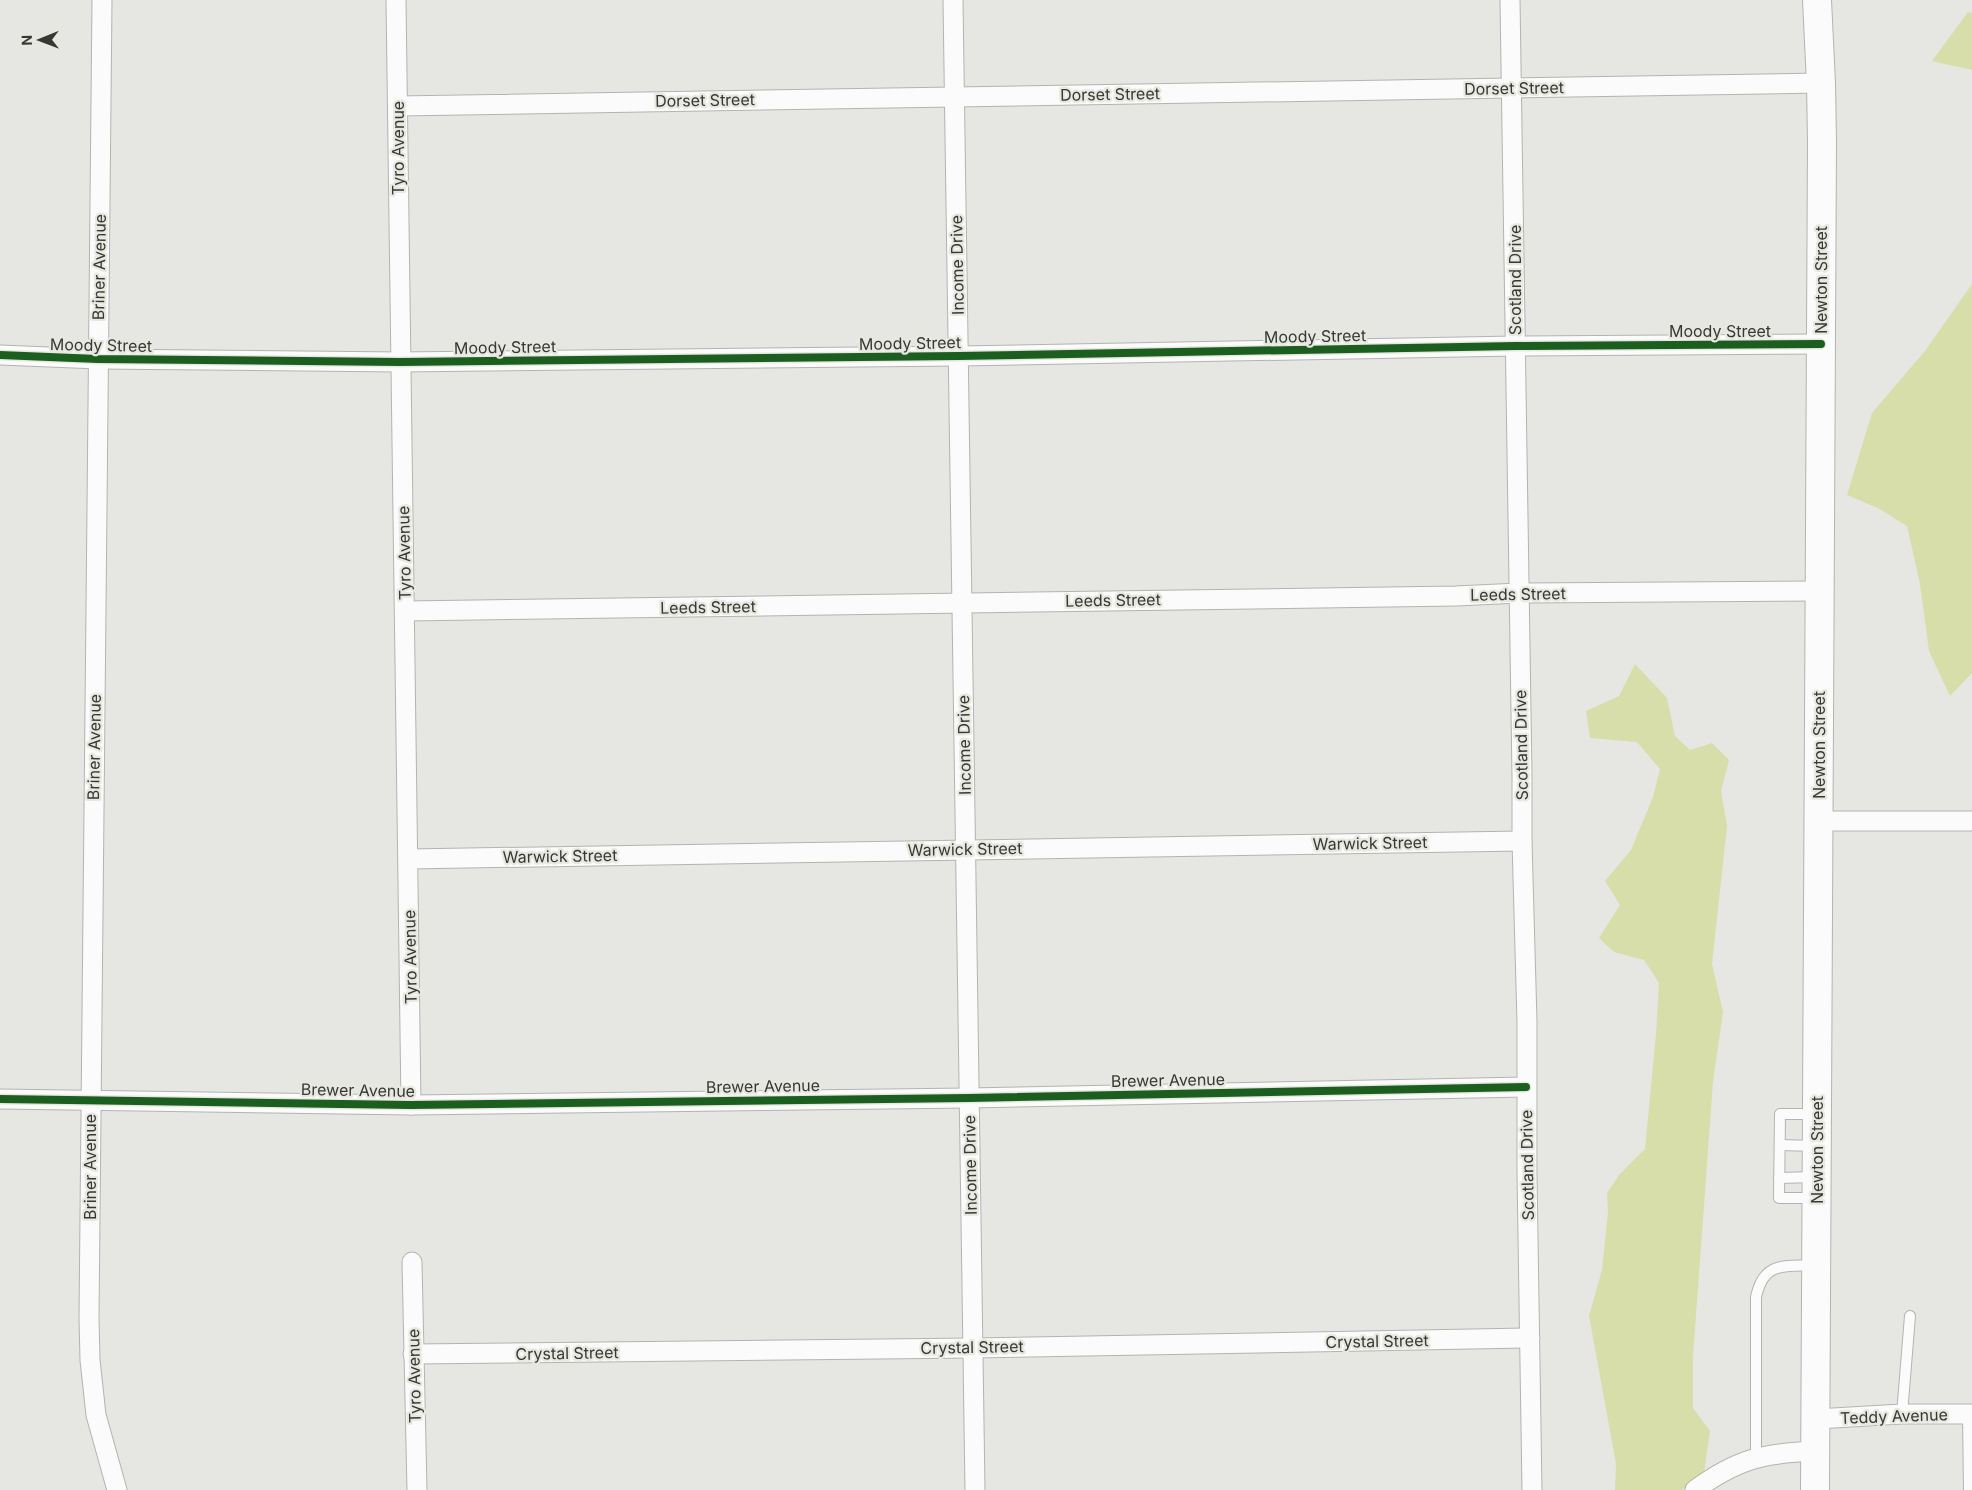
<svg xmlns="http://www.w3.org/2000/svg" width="1972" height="1490" font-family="Inter,sans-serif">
  <rect width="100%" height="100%" fill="#e6e7e2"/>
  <g fill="#d8dea9">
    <path d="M1968,12L1972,13V70L1932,61Z"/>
    <path d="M1972,284V673L1950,696L1929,651L1920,584L1907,526L1878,508L1847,495L1872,413L1925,351Z"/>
    <path d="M1635,664L1667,698L1675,736L1690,750L1712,743L1729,760L1721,791L1727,826L1712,964L1723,1012L1713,1082L1693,1356V1408L1710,1431L1704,1473L1682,1490H1615L1616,1464L1589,1316L1602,1270L1608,1212L1607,1193L1619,1175L1645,1149L1656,1034L1659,983L1644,960L1614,952L1599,938L1620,905L1605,881L1631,850L1653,797L1660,769L1637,742L1590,738L1586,711L1619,696Z"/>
  </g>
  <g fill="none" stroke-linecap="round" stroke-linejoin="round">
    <defs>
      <g id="lane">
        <path d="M1815,1114H1780L1779,1198H1816"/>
        <path d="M1780,1145L1816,1146"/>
        <path d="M1779,1178L1815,1177"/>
        <path d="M1902,1414L1910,1316"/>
        <path d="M1968,1414L1969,1490"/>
        <path d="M1756,1458V1297C1764,1260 1785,1267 1816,1265"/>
      </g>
      <g id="street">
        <path d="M102,0L89,1318L90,1360L96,1415L117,1490"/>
        <path d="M396,0L411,1105"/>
        <path d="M953,0L975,1490"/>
        <path d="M1510,0L1522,776V841L1527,1022V1174L1532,1490"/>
        <path d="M398,106L1821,83"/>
        <path d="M0,355L98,359L400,362L959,356L1515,346L1821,344"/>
        <path d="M406,611L1456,596L1519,593L1820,591"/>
        <path d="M1819,821H1972"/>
        <path d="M409,859L1522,841"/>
        <path d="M0,1099L411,1105L969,1098L1526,1087"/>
        <path d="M412,1262L417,1490"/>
        <path d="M413,1354L973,1348L1530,1338"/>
        <path d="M1816,1419L1902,1414H1972"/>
        <path d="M1695,1490C1737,1459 1764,1453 1815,1451"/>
      </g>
      <path id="secondary" d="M1815,1490L1822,142L1821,83L1817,0"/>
    </defs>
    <use href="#lane" stroke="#b3b4b0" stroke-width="12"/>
    <use href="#street" stroke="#b3b4b0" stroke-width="21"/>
    <use href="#secondary" stroke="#b3b4b0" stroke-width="30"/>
    <use href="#lane" stroke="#fbfbfb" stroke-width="10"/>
    <use href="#street" stroke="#fbfbfb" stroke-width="19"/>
    <use href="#secondary" stroke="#fbfbfb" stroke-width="28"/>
    <defs>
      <g id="cycleway">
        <path d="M0,355L98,359L400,362L959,356L1515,346L1821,344"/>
        <path d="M0,1099L411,1105L969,1098L1526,1087"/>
      </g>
    </defs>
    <use href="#cycleway" stroke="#e7e9e0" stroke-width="11"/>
    <use href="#cycleway" stroke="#1b5e20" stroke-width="8"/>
  </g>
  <g text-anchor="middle" stroke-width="4.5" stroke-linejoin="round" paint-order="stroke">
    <g font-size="16" fill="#373734" stroke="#e7e9e0">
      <text transform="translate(1514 88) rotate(-1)" y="6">Dorset Street</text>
      <text transform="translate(1110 94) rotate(-1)" y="6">Dorset Street</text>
      <text transform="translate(705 100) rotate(-1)" y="6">Dorset Street</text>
      <text transform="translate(398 148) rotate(-90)" y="6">Tyro Avenue</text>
      <text transform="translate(957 265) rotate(-91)" y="6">Income Drive</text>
      <text transform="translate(99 267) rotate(-89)" y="6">Briner Avenue</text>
      <text transform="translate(1515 280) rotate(-90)" y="6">Scotland Drive</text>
      <text transform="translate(1821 280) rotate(-90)" y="6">Newton Street</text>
      <text x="1720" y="337">Moody Street</text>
      <text transform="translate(1315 336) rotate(-1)" y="6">Moody Street</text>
      <text transform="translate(910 343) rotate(-1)" y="6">Moody Street</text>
      <text transform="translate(101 345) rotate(1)" y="6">Moody Street</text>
      <text transform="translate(505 347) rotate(-1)" y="6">Moody Street</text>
      <text transform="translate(404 553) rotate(-91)" y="6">Tyro Avenue</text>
      <text transform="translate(1518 594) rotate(-1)" y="6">Leeds Street</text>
      <text transform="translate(1113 600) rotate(-1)" y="6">Leeds Street</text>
      <text transform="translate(708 607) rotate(-1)" y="6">Leeds Street</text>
      <text transform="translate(964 745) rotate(-91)" y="6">Income Drive</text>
      <text transform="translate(1521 745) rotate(-91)" y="6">Scotland Drive</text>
      <text transform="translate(1819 745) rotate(-90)" y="6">Newton Street</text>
      <text transform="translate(94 747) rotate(-89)" y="6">Briner Avenue</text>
      <text transform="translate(1370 843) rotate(-1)" y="6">Warwick Street</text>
      <text transform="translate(965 849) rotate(-1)" y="6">Warwick Street</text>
      <text transform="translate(560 856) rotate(-1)" y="6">Warwick Street</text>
      <text transform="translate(410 957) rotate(-91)" y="6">Tyro Avenue</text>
      <text transform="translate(1168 1080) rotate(-1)" y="6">Brewer Avenue</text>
      <text transform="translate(763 1086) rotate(-1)" y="6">Brewer Avenue</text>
      <text transform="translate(358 1090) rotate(1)" y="6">Brewer Avenue</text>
      <text transform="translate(1817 1150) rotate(-90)" y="6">Newton Street</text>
      <text transform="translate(970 1165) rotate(-91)" y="6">Income Drive</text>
      <text transform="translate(1527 1165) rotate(-91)" y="6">Scotland Drive</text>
      <text transform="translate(90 1167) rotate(-90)" y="6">Briner Avenue</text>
      <text transform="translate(1377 1341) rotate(-1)" y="6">Crystal Street</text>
      <text transform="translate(972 1347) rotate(-1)" y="6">Crystal Street</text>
      <text transform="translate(567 1353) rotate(-1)" y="6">Crystal Street</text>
      <text transform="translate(414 1376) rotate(-91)" y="6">Tyro Avenue</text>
      <text transform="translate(1894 1416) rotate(-2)" y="6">Teddy Avenue</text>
    </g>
  </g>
  <g transform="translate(40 40) rotate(269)" stroke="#e7e9e0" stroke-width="4" paint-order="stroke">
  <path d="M0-4L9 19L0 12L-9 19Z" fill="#373734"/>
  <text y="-8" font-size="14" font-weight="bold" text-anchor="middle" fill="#373734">N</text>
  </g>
</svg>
